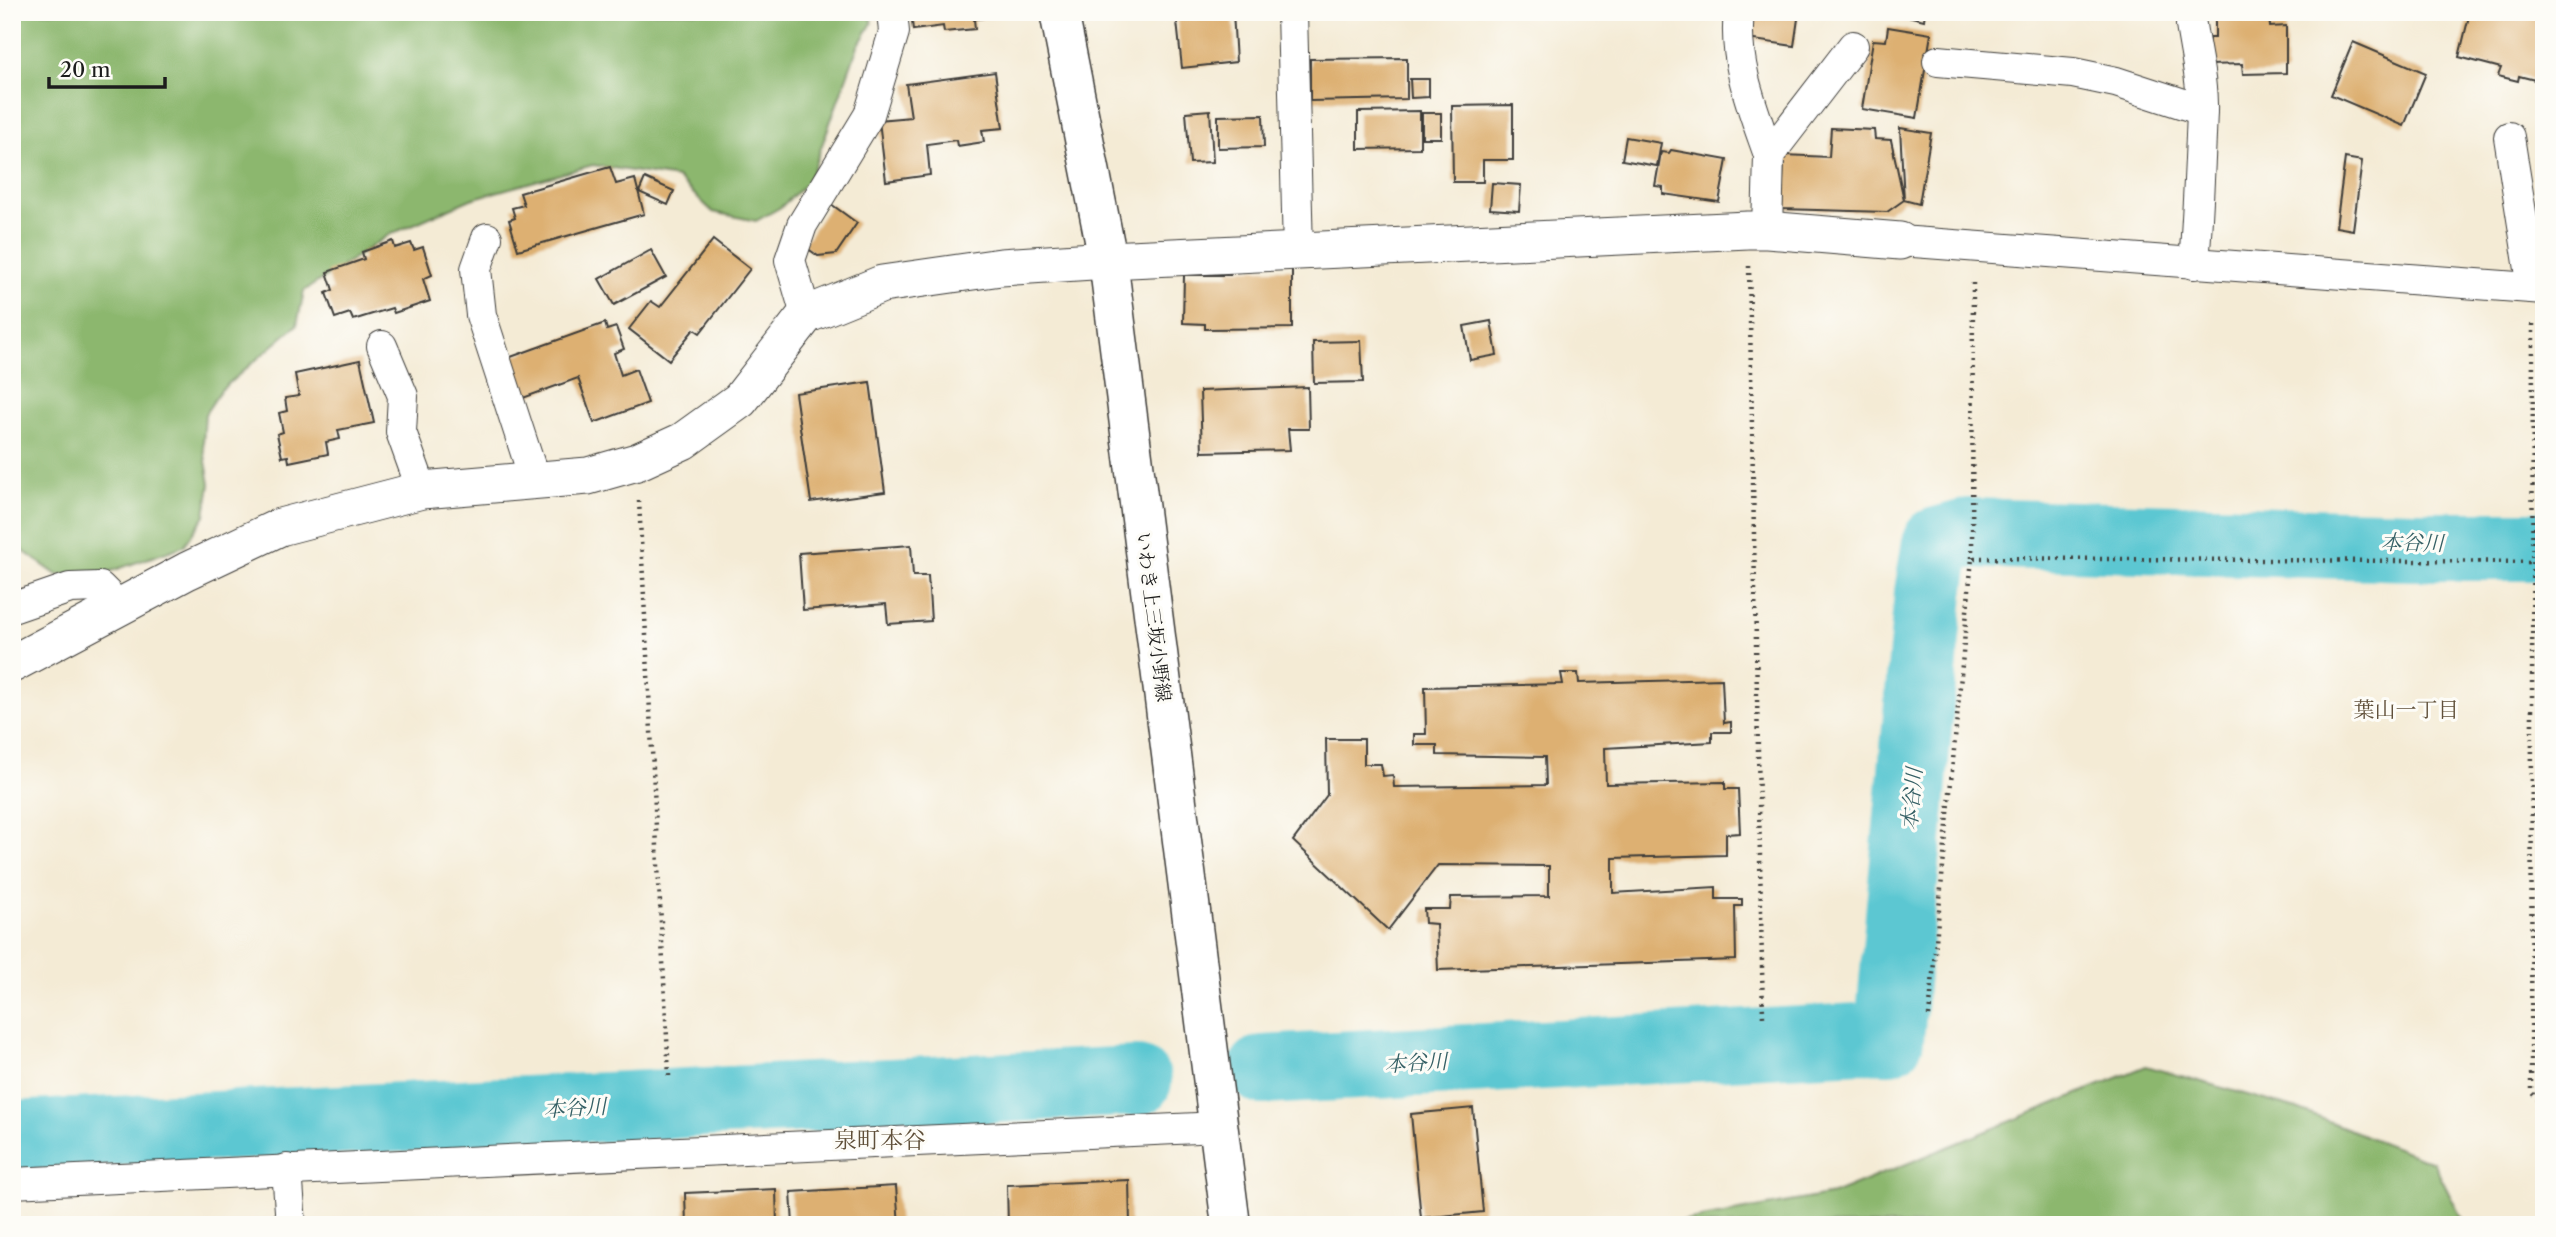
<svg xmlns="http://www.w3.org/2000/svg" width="2556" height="1237" font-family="'Libre Caslon Text','Noto Serif JP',serif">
  <rect width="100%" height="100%" fill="#fdfcf7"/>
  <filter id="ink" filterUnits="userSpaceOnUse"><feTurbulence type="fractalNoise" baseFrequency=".0143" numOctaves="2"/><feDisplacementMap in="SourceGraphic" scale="14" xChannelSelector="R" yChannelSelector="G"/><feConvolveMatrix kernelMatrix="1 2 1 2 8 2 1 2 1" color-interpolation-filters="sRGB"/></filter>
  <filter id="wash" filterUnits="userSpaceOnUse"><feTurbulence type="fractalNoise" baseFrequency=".00686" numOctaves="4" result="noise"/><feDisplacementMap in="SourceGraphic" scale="28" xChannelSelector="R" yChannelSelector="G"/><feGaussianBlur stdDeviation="1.57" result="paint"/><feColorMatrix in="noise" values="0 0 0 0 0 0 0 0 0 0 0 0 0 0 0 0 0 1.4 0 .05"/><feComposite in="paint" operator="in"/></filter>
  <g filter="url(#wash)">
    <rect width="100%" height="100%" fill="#f4ebd5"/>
    <g fill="#8cb76e" stroke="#546a45" stroke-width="2">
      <path d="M12,12H870L872,23L858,46L809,181L781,207L756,221L713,212L677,178L593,165L471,199L389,235L304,291L297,325L221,390L205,414L203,444L210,484L205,515L184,546L109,572L57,575L12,543Z"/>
      <path d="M2146,1066L2297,1109L2433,1162L2465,1225H1663L1833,1194Z"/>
    </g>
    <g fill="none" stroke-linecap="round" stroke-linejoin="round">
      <g stroke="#5bc7d2" stroke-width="70">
        <path d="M1263,1070L1860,1038L1889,1039L1929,593L1937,542L1970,533L2413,546H2544"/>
        <path d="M12,1136L1137,1081"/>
      </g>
    </g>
    <g id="blocks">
      <g fill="#ddb072">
        <path d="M911,12H993L994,17L974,19L975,29L944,32L943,26L913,30Z"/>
        <path d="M1176,12H1233L1236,62L1182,68Z"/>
        <path d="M1751,12H1799L1794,46L1747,39Z"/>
        <path d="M1891,12H1925L1924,20Z"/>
        <path d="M2470,12H2533L2544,15V63L2539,81L2519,76L2518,81L2498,76L2501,68L2459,57Z"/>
        <path d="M2269,16L2270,27L2286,26V73L2243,74L2242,64L2209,65V38H2215V17Z"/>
        <path d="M1888,27L1931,34L1917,118L1862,109L1873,40L1886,41Z"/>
        <path d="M2353,42L2426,73L2404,126L2331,95Z"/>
        <path d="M1407,58V99L1310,101V59Z"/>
        <path d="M995,72L1003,128L982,130L984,142L957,146L956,140L927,144L930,175L886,181L879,120L911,117L906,84Z"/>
        <path d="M1410,79H1429V97L1411,98Z"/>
        <path d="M1513,105V160H1483V182H1453L1452,106Z"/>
        <path d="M1210,110L1213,162L1190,163L1186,112Z"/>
        <path d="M1420,111V148L1358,149V112Z"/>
        <rect x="1422" y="113" width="19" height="25"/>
        <path d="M1263,115L1264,147L1218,148V116Z"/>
        <path d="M1831,128L1874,130L1875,139L1891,140L1904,200L1900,128L1931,133L1919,204L1904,200L1887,212L1782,209L1784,155L1829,157Z"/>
        <path d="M1626,137L1661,143L1657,166L1622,160Z"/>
        <path d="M1671,150L1727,160L1719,202L1663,194V187L1655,186L1661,152L1669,153Z"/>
        <path d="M2345,158L2362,161L2353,230L2336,227Z"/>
        <path d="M610,167L616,184L635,179L644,214L518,250L509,220L515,218L512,208L524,205L520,193Z"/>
        <path d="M645,178L674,191L668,205L639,192Z"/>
        <path d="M1492,183L1521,185L1519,211L1490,209Z"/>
        <path d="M831,204L857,223L836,254L818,256L803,245Z"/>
        <path d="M713,240L750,269L700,333L694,329L669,360L629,329L651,301L660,307Z"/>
        <path d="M393,241L395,248L411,243L414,250L423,247L432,275L423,279L430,301L394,313L392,308L353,320L350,313L335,318L326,293L333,290L327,272L364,259L362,252Z"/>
        <path d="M651,250L666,277L614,305L599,279Z"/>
        <path d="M1229,269H1292V328L1205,329V324L1183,323L1184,275H1230Z"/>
        <path d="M1491,321L1497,355L1470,360L1464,326Z"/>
        <path d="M605,323L607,330L616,327L624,349L614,353L621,375L636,369L648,403L594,423L578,378L512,402L497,362Z"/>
        <path d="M1361,341L1363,382L1314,383L1313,342Z"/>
        <path d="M360,360L374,423L338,430L340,439L326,442L328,454L289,462L288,456L282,457L277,434L283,432L279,413L287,411L285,398L299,396L295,374Z"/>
        <path d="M870,382L885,492L811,502L795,393Z"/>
        <path d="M1308,387L1309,429H1288L1290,450L1202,452L1200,391Z"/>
        <path d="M911,545L913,576H928L931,621L888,624L886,604L803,610L799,553Z"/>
        <path d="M1561,673H1578L1579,683L1722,679L1724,723L1731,722V732H1712V742L1605,748L1606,784L1725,782V789H1738L1740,833L1726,834V855L1613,858V893L1716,887V899H1742V906H1735L1736,960L1438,970L1436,924L1425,923L1424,909H1450L1451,897L1549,896V866L1438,865L1388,930L1293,841L1327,795L1326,739H1364V764H1381L1383,776L1393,775L1394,787L1546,785L1545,757L1437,755V745H1414V734H1426L1425,687L1563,684Z"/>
        <path d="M1473,1108L1483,1212L1421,1218L1411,1114Z"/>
        <path d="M1129,1180L1130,1225H1008L1007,1185Z"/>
        <path d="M896,1186L899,1225H793L791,1192Z"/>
        <path d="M776,1189L777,1225H686L685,1193Z"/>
      </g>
    </g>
  </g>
  <g filter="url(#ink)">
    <use href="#blocks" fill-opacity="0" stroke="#3c3b38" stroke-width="2"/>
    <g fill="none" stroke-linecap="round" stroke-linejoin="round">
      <defs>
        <g id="minor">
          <path d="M1292,12L1298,252"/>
          <path d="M1739,12C1733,62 1753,109 1769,155"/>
          <path d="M2191,25C2195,53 2203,83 2202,111C2200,162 2198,213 2194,264"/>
          <path d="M1938,61L2073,73L2116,82L2202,110"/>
          <path d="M2509,137L2533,288"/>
          <path d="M1767,230L1769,155L1853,46"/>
          <path d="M487,238L476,269L481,315L535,481"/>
          <path d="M1900,241L2544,289"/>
          <path d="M806,315L790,260L802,225L869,115L894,32L892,12"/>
          <path d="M382,346L403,396L401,432L422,490"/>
          <path d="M12,608L70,588L100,587L120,607"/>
          <path d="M287,1169L291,1225"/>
          <path d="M12,1183L1219,1127"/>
        </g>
        <path id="tertiary" d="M12,664L187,571L280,527L422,490L588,476L637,462L683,441L740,400L806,315L882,284L1001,267L1108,260L1748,230H1767L1900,241"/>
        <path id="primary" d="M1059,12L1108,260L1231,1225"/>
      </defs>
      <use href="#minor" stroke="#3c3b38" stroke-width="32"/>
      <use href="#tertiary" stroke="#3c3b38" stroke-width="39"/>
      <use href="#primary" stroke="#3c3b38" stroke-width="41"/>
      <g stroke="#3c3b38" stroke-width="4.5" stroke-dasharray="2 5" stroke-linecap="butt">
        <path d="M1749,266L1763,1019"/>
        <path d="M2533,324L2531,1092L2544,1106"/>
        <path d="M639,501L669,1076"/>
        <path d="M1972,558L1973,280"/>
        <path d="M1929,1016L1972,558L2544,562"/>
      </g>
      <use href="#minor" stroke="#fff" stroke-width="30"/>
      <use href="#tertiary" stroke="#fff" stroke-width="37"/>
      <use href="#primary" stroke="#fff" stroke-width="38"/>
    </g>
  </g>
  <g text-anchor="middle" stroke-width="6" stroke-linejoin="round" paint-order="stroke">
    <g font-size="19" fill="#1c1c1c" stroke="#fdfcf7">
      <text transform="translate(1154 617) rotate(83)" y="7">いわき上三坂小野線</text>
    </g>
    <g font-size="21" font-style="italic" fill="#356065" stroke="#fdfcf7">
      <text transform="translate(2412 543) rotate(1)" y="7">本谷川</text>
      <text transform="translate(1912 799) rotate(-85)" y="7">本谷川</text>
      <text transform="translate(1416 1063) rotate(-3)" y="7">本谷川</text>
      <text transform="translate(575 1108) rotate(-3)" y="7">本谷川</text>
    </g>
    <g font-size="21" fill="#60503a" stroke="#fdfcf7">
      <text x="2406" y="717">葉山一丁目</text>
    </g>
    <g font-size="23" fill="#60503a" stroke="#fdfcf7">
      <text x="880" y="1148">泉町本谷</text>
    </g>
  </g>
  <rect width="2556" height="1237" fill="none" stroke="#fdfcf7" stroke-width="42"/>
  <path d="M49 77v10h116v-10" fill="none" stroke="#1c1c1c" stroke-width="3.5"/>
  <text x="60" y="77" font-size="21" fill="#1c1c1c" stroke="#fdfcf7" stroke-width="5" paint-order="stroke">20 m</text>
</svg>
